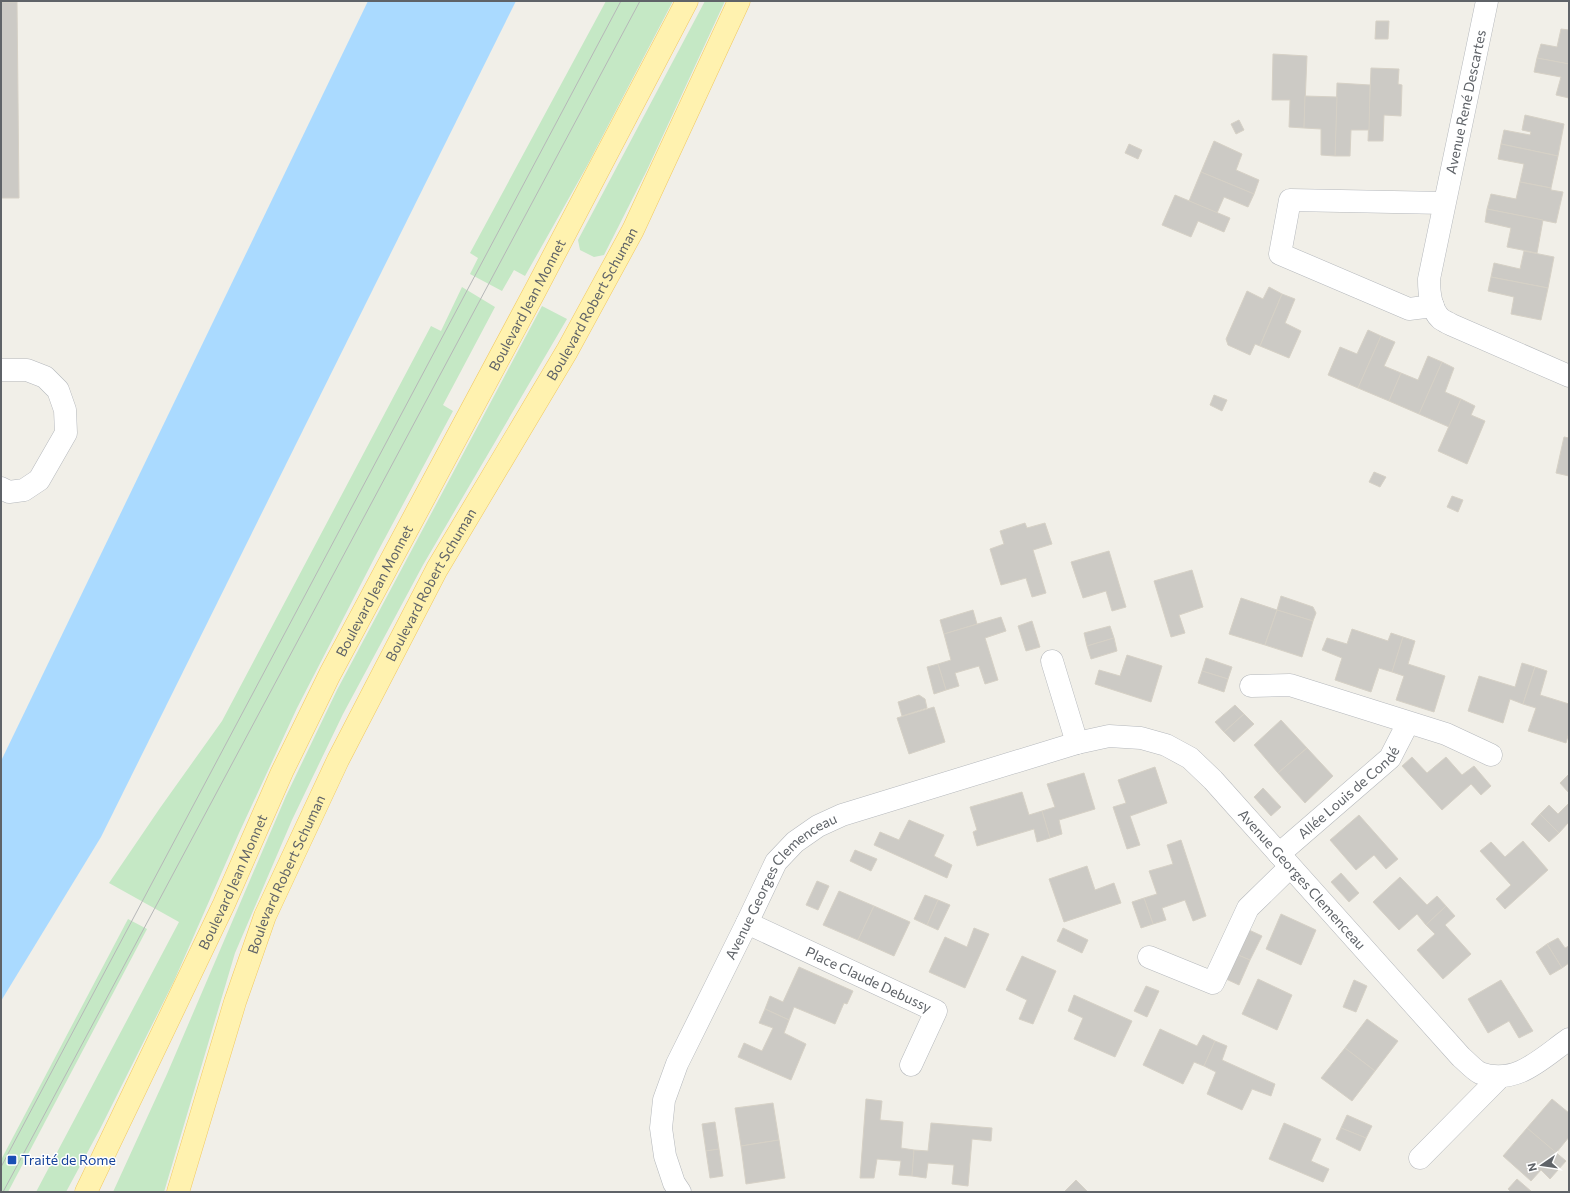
<svg xmlns="http://www.w3.org/2000/svg" width="1570" height="1193" font-family="Commissioner,sans-serif">
  <rect width="100%" height="100%" fill="#f1efe8"/>
  <g fill="#c5e8c5">
    <path d="M606,1H673L587,166L525,276L514,270L502,291L470,274L478,258L470,253Z"/>
    <path d="M705,1H725L647,170L604,255L594,257L580,250L578,240Z"/>
    <path d="M462,287L495,307L443,405L453,411L377,553L297,708L239,833L174,981L100,1129L66,1192H36L179,922L109,883L160,808L222,721L431,326L441,331Z"/>
    <path d="M542,306L567,319L423,565L343,714L292,820L235,953L164,1192H113L167,1074L286,796L337,690Z"/>
    <path d="M128,919L147,929L8,1192H1V1160Z"/>
  </g>
  <path fill="#aadaff" d="M368,1H516L101,837L1,1001V761Z"/>
  <g fill="#cccac5" stroke="#d6d1c6">
    <path d="M1,2H17L19,198H1Z"/>
    <path d="M1376,21H1389L1388,39H1375Z"/>
    <path d="M1561,29L1569,30V64L1537,58L1541,44L1557,47Z"/>
    <path d="M1273,54L1307,56L1304,128L1289,127L1290,100H1272Z"/>
    <path d="M1537,58L1569,64V98L1556,95L1561,77L1534,72Z"/>
    <path d="M1371,68L1399,69L1398,84L1402,85L1401,116L1384,115L1383,141H1368Z"/>
    <path d="M1337,83L1370,85L1369,130H1351L1350,156H1335Z"/>
    <path d="M1305,96L1337,97L1335,156L1321,155V129L1304,128Z"/>
    <path d="M1525,115L1564,124L1558,156L1501,144L1504,130L1530,135L1531,132L1522,130Z"/>
    <path d="M1239,120L1244,130L1236,134L1231,124Z"/>
    <path d="M1214,141L1242,154L1236,170L1259,180L1254,194L1201,172Z"/>
    <path d="M1129,144L1142,150L1138,159L1125,153Z"/>
    <path d="M1501,144L1558,156L1551,188L1520,182L1524,164L1498,159Z"/>
    <path d="M1201,172L1254,194L1248,207L1224,197L1217,213L1189,201Z"/>
    <path d="M1520,182L1551,188V190L1563,192L1556,223L1487,209L1491,194L1516,199Z"/>
    <path d="M1175,195L1230,218L1224,232L1198,221L1191,237L1162,225Z"/>
    <path d="M1487,209L1543,220L1537,253L1507,247L1511,228L1485,222Z"/>
    <path d="M1524,251L1554,257L1548,288L1491,277L1494,263L1520,269Z"/>
    <path d="M1491,277L1548,288L1541,320L1511,314L1514,297L1488,291Z"/>
    <path d="M1269,287L1282,294L1260,346L1255,344L1250,355L1228,345L1226,339L1247,291L1263,299Z"/>
    <path d="M1282,294L1295,299L1285,323L1301,331L1289,358L1260,346Z"/>
    <path d="M1368,330L1381,336L1358,388L1328,375L1340,347L1357,354Z"/>
    <path d="M1381,336L1395,342L1384,366L1401,373L1389,401L1358,388Z"/>
    <path d="M1428,356L1442,362L1419,414L1389,401L1401,373L1418,380Z"/>
    <path d="M1442,362L1454,368L1445,392L1461,399L1449,427L1419,414Z"/>
    <path d="M1214,395L1227,400L1222,411L1210,405Z"/>
    <path d="M1461,399L1475,406L1471,415L1485,421L1467,464L1438,451Z"/>
    <path d="M1564,437L1569,438V476L1556,473Z"/>
    <path d="M1374,472L1386,477L1380,487L1369,482Z"/>
    <path d="M1452,496L1463,500L1458,512L1447,507Z"/>
    <path d="M1025,523L1027,528L1045,523L1052,544L1033,550L1046,593L1032,597L1026,578L1001,585L990,549L1004,544L1000,531Z"/>
    <path d="M1109,551L1126,607L1112,611L1106,591L1083,598L1071,562Z"/>
    <path d="M1192,570L1203,607L1179,615L1185,633L1171,637L1154,581Z"/>
    <path d="M1281,596L1313,607L1316,613L1313,621L1277,610Z"/>
    <path d="M1241,598L1277,610L1265,645L1229,634Z"/>
    <path d="M973,610L977,624L944,634L940,620Z"/>
    <path d="M1277,610L1313,621L1302,657L1265,645Z"/>
    <path d="M1001,617L1006,631L985,638L998,680L985,684L979,666L955,673L959,686L946,690L938,664L951,660L944,634Z"/>
    <path d="M1032,621L1040,647L1026,651L1018,626Z"/>
    <path d="M1110,626L1114,638L1087,646L1084,633Z"/>
    <path d="M1352,629L1388,641L1391,633L1403,637L1392,672L1379,668L1371,692L1335,680L1342,658L1322,650L1327,638L1347,644Z"/>
    <path d="M1403,637L1415,641L1408,664L1445,676L1434,712L1396,700L1404,676L1392,672Z"/>
    <path d="M1114,638L1117,651L1091,659L1087,646Z"/>
    <path d="M1127,655L1162,666L1151,702L1095,684L1099,670L1120,676Z"/>
    <path d="M1206,658L1232,667L1228,679L1202,671Z"/>
    <path d="M1522,663L1535,667L1523,704L1510,699L1503,723L1468,711L1479,676L1515,687Z"/>
    <path d="M938,664L946,690L934,694L927,667Z"/>
    <path d="M1535,667L1547,671L1540,695L1569,704V732L1566,743L1528,731L1536,708L1523,704Z"/>
    <path d="M1202,671L1228,679L1224,692L1198,683Z"/>
    <path d="M919,695L925,699L927,708L902,716L898,702Z"/>
    <path d="M1235,705L1244,714L1224,732L1215,722Z"/>
    <path d="M934,707L945,742L909,754L897,718Z"/>
    <path d="M1244,714L1254,724L1234,742L1224,732Z"/>
    <path d="M1281,720L1307,748L1278,773L1254,745Z"/>
    <path d="M1307,748L1333,776L1305,803L1278,773Z"/>
    <path d="M1412,757L1427,773L1446,757L1462,775L1474,766L1491,786L1481,795L1471,784L1442,810L1402,766Z"/>
    <path d="M1155,767L1167,803L1130,816L1140,845L1127,849L1113,807L1126,803L1118,780Z"/>
    <path d="M1084,773L1095,809L1059,820L1062,834L1050,838L1042,811L1055,807L1047,784Z"/>
    <path d="M1569,774V793L1560,783Z"/>
    <path d="M1263,788L1281,807L1271,816L1254,797Z"/>
    <path d="M1022,792L1029,815L1042,811L1050,838L1037,842L1034,829L977,846L973,832L977,830L970,807Z"/>
    <path d="M1569,803V824L1568,823L1559,833L1540,814L1549,805L1558,814Z"/>
    <path d="M1540,814L1559,833L1549,842L1531,824Z"/>
    <path d="M1359,815L1398,859L1386,869L1374,855L1356,870L1330,840Z"/>
    <path d="M909,820L944,835L934,856L952,865L947,878L874,845L880,832L899,840Z"/>
    <path d="M1181,840L1206,916L1193,921L1185,900L1162,908L1166,920L1153,924L1144,898L1157,894L1149,871L1173,864L1167,845Z"/>
    <path d="M1523,841L1548,870L1505,909L1496,899L1511,885L1480,851L1491,842L1505,857Z"/>
    <path d="M855,850L877,859L871,871L850,861Z"/>
    <path d="M1087,866L1095,890L1114,883L1121,903L1064,922L1049,879Z"/>
    <path d="M1341,873L1359,893L1349,902L1331,882Z"/>
    <path d="M1400,877L1427,905L1437,896L1446,906L1426,925L1417,914L1399,930L1373,902Z"/>
    <path d="M817,881L829,886L818,910L806,905Z"/>
    <path d="M839,891L874,906L858,940L823,925Z"/>
    <path d="M925,895L938,900L927,925L914,919Z"/>
    <path d="M1144,898L1153,924L1141,928L1132,902Z"/>
    <path d="M938,900L950,905L938,930L927,925Z"/>
    <path d="M874,906L910,922L894,956L858,940Z"/>
    <path d="M1446,906L1455,916L1445,925L1471,954L1443,979L1417,950L1435,934L1426,925Z"/>
    <path d="M1281,914L1316,930L1301,965L1266,949Z"/>
    <path d="M974,928L989,934L965,988L929,972L945,937L967,947Z"/>
    <path d="M1063,928L1088,940L1082,953L1057,941Z"/>
    <path d="M1249,930L1262,936L1250,960L1238,955Z"/>
    <path d="M1558,938L1565,948L1569,946V963L1562,968L1547,944Z"/>
    <path d="M1547,944L1562,968L1550,975L1536,952Z"/>
    <path d="M1238,955L1250,960L1239,985L1226,979Z"/>
    <path d="M1022,956L1056,971L1033,1024L1019,1019L1027,1000L1006,990Z"/>
    <path d="M799,967L853,991L847,1004L844,1003L835,1024L794,1007L789,1020L765,1009L770,996L783,1002Z"/>
    <path d="M1258,979L1292,995L1277,1030L1242,1014Z"/>
    <path d="M1354,980L1367,986L1356,1012L1343,1007Z"/>
    <path d="M1501,980L1533,1031L1519,1038L1509,1021L1488,1033L1468,999Z"/>
    <path d="M1146,986L1159,991L1147,1017L1134,1011Z"/>
    <path d="M1074,995L1132,1021L1115,1057L1074,1039L1083,1018L1068,1011Z"/>
    <path d="M765,1009L789,1020L784,1033L806,1044L791,1080L738,1057L744,1043L762,1051L773,1028L759,1023Z"/>
    <path d="M1367,1019L1398,1041L1375,1071L1345,1048Z"/>
    <path d="M1160,1029L1197,1046L1203,1035L1215,1041L1204,1066L1194,1062L1183,1084L1143,1065Z"/>
    <path d="M1215,1041L1227,1046L1222,1060L1275,1084L1271,1096L1252,1089L1242,1110L1207,1094L1216,1072L1204,1066Z"/>
    <path d="M1345,1048L1375,1071L1352,1101L1321,1078Z"/>
    <path d="M866,1099L882,1101L880,1120L903,1122L901,1148L914,1150L912,1176L899,1175L901,1161L877,1159L874,1178H860Z"/>
    <path d="M1552,1099L1569,1113V1137L1556,1153L1527,1128Z"/>
    <path d="M773,1103L779,1140L741,1146L735,1108Z"/>
    <path d="M1347,1115L1372,1126L1366,1138L1341,1128Z"/>
    <path d="M715,1122L719,1149L706,1151L702,1124Z"/>
    <path d="M931,1123L992,1128L991,1141L972,1139L968,1186L952,1184L954,1165L928,1163L926,1178L912,1176L914,1150L928,1151Z"/>
    <path d="M1284,1123L1321,1139L1311,1161L1329,1169L1323,1182L1269,1159Z"/>
    <path d="M1341,1128L1366,1138L1360,1151L1336,1139Z"/>
    <path d="M1527,1128L1566,1161L1550,1179L1541,1170L1531,1181L1503,1156Z"/>
    <path d="M779,1140L785,1178L746,1184L741,1146Z"/>
    <path d="M719,1149L723,1176L710,1178L706,1151Z"/>
    <path d="M1517,1179L1532,1192H1511L1508,1189Z"/>
    <path d="M1076,1180L1088,1192H1064Z"/>
  </g>
  <g fill="none" stroke-linecap="round" stroke-linejoin="round">
    <defs>
      <g id="minor">
        <path d="M1487,1L1429,279C1429,292 1430,309 1441,319C1444,321 1448,323 1452,325L1569,376"/>
        <path d="M1433,306L1409,309L1280,254L1290,200L1444,203"/>
        <path d="M1,370H27L45,377L58,390L65,410L66,433L39,480L24,490L9,492L1,488"/>
        <path d="M1052,661L1077,743"/>
        <path d="M1251,686L1290,685L1446,734L1491,755"/>
        <path id="s1" d="M1279,854L1390,758L1408,723"/>
        <path id="s2" d="M747,923L936,1011L911,1065"/>
        <path d="M1149,957L1213,983L1248,908L1290,867"/>
        <path d="M1420,1158L1500,1077"/>
        <path id="s3" d="M680,1192L674,1183L665,1156L661,1128L664,1100L677,1064L747,923L776,862L795,842L818,826L842,815L1077,743L1109,736L1141,738L1166,745L1190,758L1213,780L1461,1057C1467,1062 1474,1070 1480,1073C1516,1086 1542,1058 1569,1039"/>
      </g>
      <g id="major">
        <path id="s4" d="M86,1192L224,904L282,772L330,674L535,291L687,1"/>
        <path id="s5" d="M178,1192L235,1002L265,916L338,760L437,569L567,351L633,230L739,1"/>
      </g>
    </defs>
    <use href="#minor" stroke="#b5b8bc" stroke-width="23"/>
    <use href="#major" stroke="#f2c960" stroke-width="23"/>
    <use href="#minor" stroke="#fff" stroke-width="22"/>
    <use href="#major" stroke="#fff2af" stroke-width="22"/>
    <g stroke="#b6b7b8" stroke-width="1">
      <path d="M1,1167L621,1"/>
      <path d="M3,1192L640,1"/>
    </g>
  </g>
  <rect fill="#1a4fb4" stroke="#fff" stroke-width="1.5" x="7" y="1155" width="10" height="10" rx="2"/>
  <g text-anchor="middle" stroke-width="3" stroke-linejoin="round" paint-order="stroke">
    <g font-size="14" fill="#5f6368" stroke="#fff">
      <text transform="translate(1466 102) rotate(-78)" y="5">Avenue René Descartes</text>
      <text dy="5" stroke="none"><textPath href="#s5" startOffset="984">Boulevard Robert Schuman</textPath></text>
      <text dy="5" stroke="none"><textPath href="#s4" startOffset="991">Boulevard Jean Monnet</textPath></text>
      <text dy="5" stroke="none"><textPath href="#s5" startOffset="660">Boulevard Robert Schuman</textPath></text>
      <text dy="5" stroke="none"><textPath href="#s4" startOffset="667">Boulevard Jean Monnet</textPath></text>
      <text dy="5" stroke="none"><textPath href="#s1" startOffset="93">Allée Louis de Condé</textPath></text>
      <text dy="5" stroke="none"><textPath href="#s5" startOffset="336">Boulevard Robert Schuman</textPath></text>
      <text dy="5" stroke="none"><textPath href="#s3" startOffset="970">Avenue Georges Clemenceau</textPath></text>
      <text dy="5" stroke="none"><textPath href="#s4" startOffset="343">Boulevard Jean Monnet</textPath></text>
      <text dy="5" stroke="none"><textPath href="#s3" startOffset="343">Avenue Georges Clemenceau</textPath></text>
      <text dy="5" stroke="none"><textPath href="#s2" startOffset="134">Place Claude Debussy</textPath></text>
    </g>
    <g font-size="14" fill="#164399" stroke="#fff" text-anchor="start">
      <text x="21" y="1165">Traité de Rome</text>
    </g>
  </g>
  <rect width="1570" height="1193" fill="none" stroke="#5f6368" stroke-width="4"/>
  <g transform="translate(1542 1165) rotate(257)" stroke="#ffffff" stroke-width="3" paint-order="stroke">
  <path d="M0-3L7 15L0 10L-7 15Z" fill="#5f6368"/>
  <text y="-6" font-size="11" font-weight="bold" text-anchor="middle" fill="#5f6368">N</text>
  </g>
</svg>
